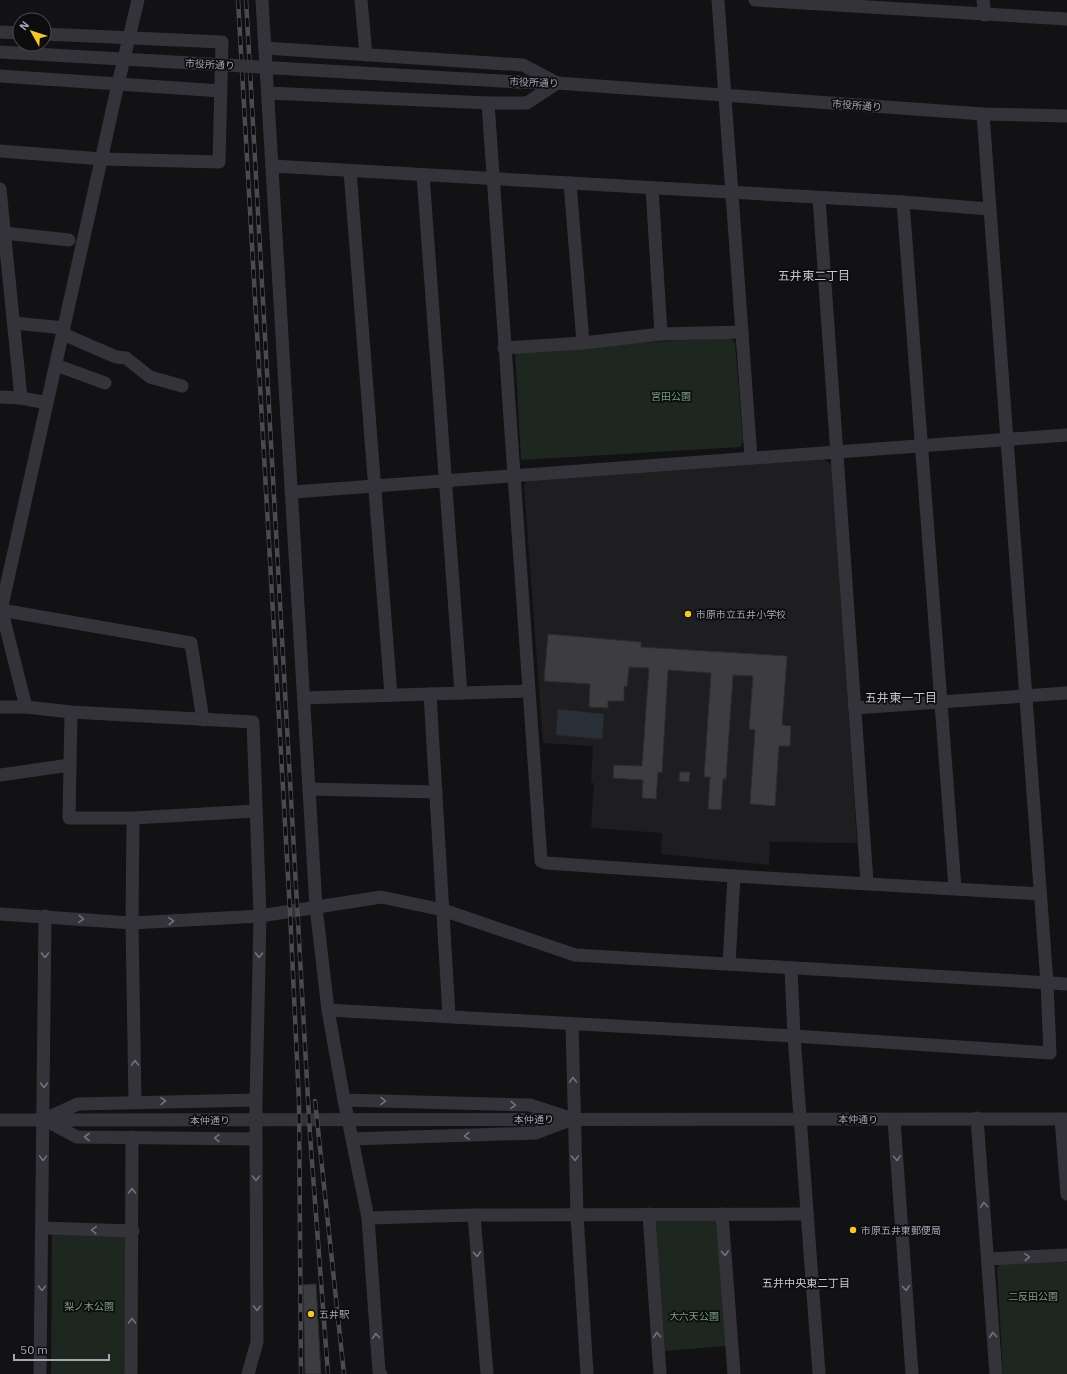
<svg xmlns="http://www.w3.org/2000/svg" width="1067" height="1374" font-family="'IBM Plex Sans','Noto Sans JP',sans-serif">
  <rect width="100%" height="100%" fill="#121214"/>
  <path fill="#1e1e21" d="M821,457L832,465L857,843L770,842L769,865L661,854L662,833L591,828L594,784L591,781L593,746L543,743L524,485L530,479Z"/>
  <g fill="#1e2620">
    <path d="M730,337L735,343L743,442L740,447L521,460L515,351Z"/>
    <path d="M716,1220L727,1346L665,1351L656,1221Z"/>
    <path d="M52,1235L128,1237L127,1374H51Z"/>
    <path d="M1064,1259L1067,1263V1374H1003L997,1268L1002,1261Z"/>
  </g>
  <path fill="#282f37" d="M558,709L604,714L602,739L556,735Z"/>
  <g fill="#3c3c41" stroke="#2c2c30">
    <path d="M548,634L641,642V647L787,656L782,725L791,726L790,746H779L775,806L750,804L755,730L749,729L753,676L733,675L726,779H723L721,810L708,809L710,777H704L711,673L668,670L662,773L658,772L656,799L642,798L643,780L613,778L614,765L642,766L649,668L629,667L627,687L624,686V701H608V708L589,707L590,684L544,681Z"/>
    <path d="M680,772H690L689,782L679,781Z"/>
    <path d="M316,1284L321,1374H305L303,1285Z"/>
  </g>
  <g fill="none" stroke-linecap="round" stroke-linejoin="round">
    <g stroke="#333339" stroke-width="13">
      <path d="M138,0L118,84L1,610L191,643L203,720"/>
      <path d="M262,0L316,907L328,1010L344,1100L530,1105L573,1119"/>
      <path d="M361,0L366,55"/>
      <path d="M718,0L751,458"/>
      <path d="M755,0L1067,19"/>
      <path d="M983,0L985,15"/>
      <path d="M0,32L20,33"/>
      <path d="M265,48L523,65L557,83L527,103H488L268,93"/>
      <path d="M0,76L221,91"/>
      <path d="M517,82L557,83L983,114L1067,116"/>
      <path d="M488,103L541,861L546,863L734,876L1040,894"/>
      <path d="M0,151L102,159L219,162L222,42L44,34"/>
      <path d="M272,166L903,202L989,209"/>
      <path d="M350,171L391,695"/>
      <path d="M423,175L461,693"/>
      <path d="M570,183L583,343"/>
      <path d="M652,188L661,334"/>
      <path d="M0,189L21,398"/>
      <path d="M819,198L867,882"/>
      <path d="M903,202L955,888"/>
      <path d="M4,233L69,240"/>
      <path d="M14,323L64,328"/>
      <path d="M63,334L116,357L126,358L150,377L182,386"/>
      <path d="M504,348L583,343L661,334L742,332"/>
      <path d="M56,365L105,383"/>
      <path d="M0,397L21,398L47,403"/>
      <path d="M293,492L1067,435"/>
      <path d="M0,604L26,707"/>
      <path d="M430,694L449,1016"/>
      <path d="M304,698L529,691"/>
      <path d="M0,707H26L71,712L253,722L260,916L256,1100L78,1104L47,1118"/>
      <path d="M855,708L1067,693"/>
      <path d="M71,712L69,818H133L256,811"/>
      <path d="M0,775L70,765"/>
      <path d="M309,789L436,792"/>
      <path d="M133,818L132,923L135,1102"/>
      <path d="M0,914L132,923L260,916L381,897L443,910L575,955L1067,984"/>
      <path d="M729,964L734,876"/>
      <path d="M791,968L794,1036L819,1374"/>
      <path d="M328,1010L794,1036L1050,1053L1047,983L983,114"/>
      <path d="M572,1024L577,1215L587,1374"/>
      <path d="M977,1118L996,1374"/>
      <path d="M1061,1119L1067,1194"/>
      <path d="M0,1120L1067,1119"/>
      <path d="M45,1120L77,1137L256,1139L257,1342L248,1374"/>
      <path d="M894,1120L912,1374"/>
      <path d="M649,1214L660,1374"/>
      <path d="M722,1214L734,1374"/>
      <path d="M474,1215L487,1374"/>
      <path d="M368,1218L474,1215L807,1214"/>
      <path d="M43,1228L133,1231"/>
      <path d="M988,1259L1067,1255"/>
      <path d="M40,1374L45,916"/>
      <path d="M131,1374L132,1137"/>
      <path d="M381,1374L379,1372L368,1218L352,1139L536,1133L565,1122"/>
    </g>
    <defs>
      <g id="rail">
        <path d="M238,0L290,911L299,1102L301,1374"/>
        <path d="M246,0L310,1135L328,1374"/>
        <path d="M315,1101L344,1374"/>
      </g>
    </defs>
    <use href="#rail" stroke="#4a4b52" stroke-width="4.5"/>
    <use href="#rail" stroke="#0d0d0f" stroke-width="3" stroke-dasharray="9" stroke-linecap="butt"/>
    <g stroke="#333339" stroke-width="13">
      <path d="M0,52L517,82"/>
      <path d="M344,1100L352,1139"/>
      <path d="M256,1139V1100"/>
    </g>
  </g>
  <defs><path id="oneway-chevron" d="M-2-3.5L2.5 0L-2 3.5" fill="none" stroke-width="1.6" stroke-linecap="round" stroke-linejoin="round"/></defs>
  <g stroke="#71727d">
    <use href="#oneway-chevron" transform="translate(81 919) rotate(4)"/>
    <use href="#oneway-chevron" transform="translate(171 921) rotate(-3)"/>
    <use href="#oneway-chevron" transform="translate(45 955) rotate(90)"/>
    <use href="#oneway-chevron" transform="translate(259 955) rotate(91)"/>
    <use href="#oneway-chevron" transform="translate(135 1063) rotate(-91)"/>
    <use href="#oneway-chevron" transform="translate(573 1080) rotate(-91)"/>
    <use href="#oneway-chevron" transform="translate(44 1085) rotate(90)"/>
    <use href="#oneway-chevron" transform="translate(163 1101) rotate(-1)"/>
    <use href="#oneway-chevron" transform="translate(383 1101) rotate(1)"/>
    <use href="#oneway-chevron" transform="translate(513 1105) rotate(1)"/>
    <use href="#oneway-chevron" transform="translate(467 1136) rotate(178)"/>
    <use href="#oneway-chevron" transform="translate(87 1137) rotate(180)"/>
    <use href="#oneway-chevron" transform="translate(217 1138) rotate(-179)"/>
    <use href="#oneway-chevron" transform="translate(43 1158) rotate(91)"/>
    <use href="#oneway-chevron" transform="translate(575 1158) rotate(88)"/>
    <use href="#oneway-chevron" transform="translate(897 1158) rotate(86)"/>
    <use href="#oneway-chevron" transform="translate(256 1178) rotate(90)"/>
    <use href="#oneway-chevron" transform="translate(132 1191) rotate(-90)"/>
    <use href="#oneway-chevron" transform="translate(984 1205) rotate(-94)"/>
    <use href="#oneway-chevron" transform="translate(94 1230) rotate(-178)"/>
    <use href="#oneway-chevron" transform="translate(725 1253) rotate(86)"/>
    <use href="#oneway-chevron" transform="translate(477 1254) rotate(85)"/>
    <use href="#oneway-chevron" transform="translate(1027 1257) rotate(-3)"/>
    <use href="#oneway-chevron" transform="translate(42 1288) rotate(91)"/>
    <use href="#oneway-chevron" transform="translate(906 1288) rotate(86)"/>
    <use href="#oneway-chevron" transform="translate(257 1308) rotate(90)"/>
    <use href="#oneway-chevron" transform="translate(132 1321) rotate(-89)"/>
    <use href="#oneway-chevron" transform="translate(657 1335) rotate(-94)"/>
    <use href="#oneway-chevron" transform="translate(993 1335) rotate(-94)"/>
    <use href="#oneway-chevron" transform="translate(376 1336) rotate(-94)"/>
  </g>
  <g fill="#f3c82b" stroke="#0d0d0f" stroke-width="1.5">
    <circle cx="688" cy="614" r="4"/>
    <circle cx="853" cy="1230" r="4"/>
    <circle cx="311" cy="1314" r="4"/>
  </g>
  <g text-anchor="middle" stroke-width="3.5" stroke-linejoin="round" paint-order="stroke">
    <g font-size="10" fill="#a3a6b4" stroke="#0d0d0f">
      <text transform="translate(210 64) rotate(3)" y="4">市役所通り</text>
      <text transform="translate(534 82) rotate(2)" y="4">市役所通り</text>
      <text transform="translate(857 105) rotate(4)" y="4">市役所通り</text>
      <text x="534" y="1123">本仲通り</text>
      <text transform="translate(858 1119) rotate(1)" y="4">本仲通り</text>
      <text x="210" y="1124">本仲通り</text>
    </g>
    <g font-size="10" fill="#7aa081" stroke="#0d0d0f">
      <text x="671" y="400">宮田公園</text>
      <text x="1033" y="1300">二反田公園</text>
      <text x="89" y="1310">梨ノ木公園</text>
      <text x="694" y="1320">大六天公園</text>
    </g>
    <g font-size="10" fill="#a3a6b4" stroke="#0d0d0f" text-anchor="start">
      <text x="696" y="618">市原市立五井小学校</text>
      <text x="861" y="1234">市原五井東郵便局</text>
      <text x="319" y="1318">五井駅</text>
    </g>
    <g font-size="11" fill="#c4c6d0" stroke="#0d0d0f">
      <text x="806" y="1287">五井中央東二丁目</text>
    </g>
    <g font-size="12" fill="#c4c6d0" stroke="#0d0d0f">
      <text x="814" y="280">五井東二丁目</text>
      <text x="901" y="702">五井東一丁目</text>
    </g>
  </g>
  <g transform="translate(32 32) rotate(309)"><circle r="19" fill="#0d0d0f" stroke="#494a51"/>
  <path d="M0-3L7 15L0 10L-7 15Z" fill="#f3c82b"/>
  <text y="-6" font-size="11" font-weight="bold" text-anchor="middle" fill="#a3a6b4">N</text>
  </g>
  <path d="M14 1354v6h95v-6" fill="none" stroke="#a3a6b4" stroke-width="2"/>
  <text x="20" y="1354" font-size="12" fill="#a3a6b4" stroke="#0d0d0f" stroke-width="3" paint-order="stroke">50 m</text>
</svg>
